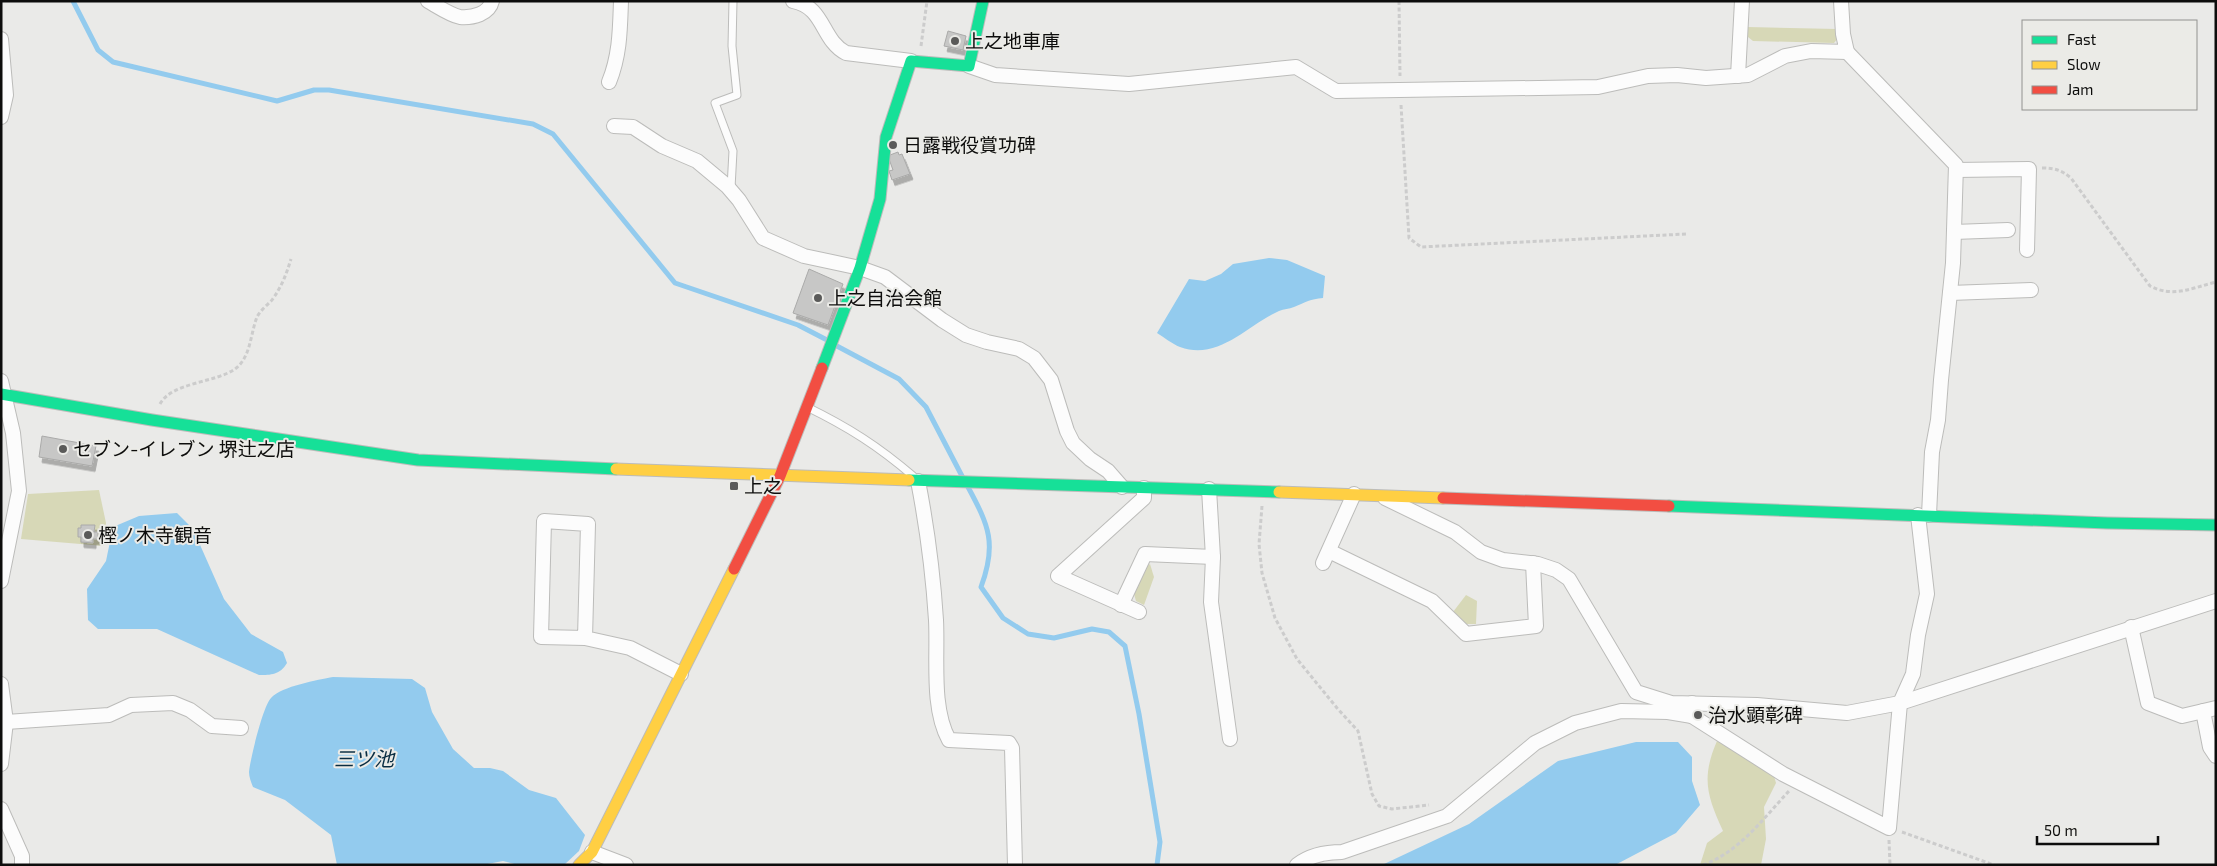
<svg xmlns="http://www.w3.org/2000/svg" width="2217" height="866" font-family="'Exo 2','Noto Sans JP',sans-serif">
  <defs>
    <filter id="shadow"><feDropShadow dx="3" dy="5.5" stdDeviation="0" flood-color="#0004"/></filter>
  </defs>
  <rect width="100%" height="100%" fill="#eaeae8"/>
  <g fill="#d7d8b7">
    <path d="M1748,27L1837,29L1838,38L1834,43L1753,41L1748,37Z"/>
    <path d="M99,490L106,523L104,546L21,539L28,494Z"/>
    <path d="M1150,564L1154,577L1144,605L1136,601L1134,594L1147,566Z"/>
    <path d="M1466,595L1477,601L1476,624H1466L1453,612Z"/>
    <path d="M1717,741L1774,776L1776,783L1764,807L1766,839L1761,865H1700L1707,843L1723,831C1707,796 1701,778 1717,741Z"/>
  </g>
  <g fill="#93cbee">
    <path d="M1269,258L1287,260L1325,276L1323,298C1310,299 1306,302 1294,307C1289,309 1284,309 1279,311C1247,325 1219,361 1180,347C1172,344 1164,337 1157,333L1189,279L1205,281L1221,274L1233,264Z"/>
    <path d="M177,513L193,529L224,599L251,634L283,652L287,663C280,675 271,675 259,675L157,629H98L88,620L87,589L106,561L113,527L139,516Z"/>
    <path d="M333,677L412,679L425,688L432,712L453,749L474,768H490L503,771L529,790L556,798L585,835L579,851L564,865H518L503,861L482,865H337L331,835L285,800L253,787C251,782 249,777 249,772C250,760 263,706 271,698C282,686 318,680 333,677Z"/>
    <path d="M1636,742H1678L1692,757V781L1700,805L1676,833L1615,865H1382L1469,824L1558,761Z"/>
  </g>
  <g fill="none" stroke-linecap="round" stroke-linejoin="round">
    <g stroke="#93cbee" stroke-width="5">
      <path d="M73,1L98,50L113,62L277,101L314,90H329L533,124L553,134L675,283L798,325L827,340"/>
      <path d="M835,345L899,379L926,407L963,478"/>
      <path d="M968,487C989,526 997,544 981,587L1003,618L1028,634L1054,638L1092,629L1109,632L1125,646L1139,714L1160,842L1157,865"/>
    </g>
  </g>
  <g fill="#c7c7c6" stroke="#aaaaa9" filter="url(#shadow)">
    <path d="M948,31L966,36L963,50L944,46Z"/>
    <path d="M898,152L899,155L902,154L910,174L892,180L889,171L893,170L889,159L890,155Z"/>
    <path d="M809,269L843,284L828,325L793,313Z"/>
    <path d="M42,436L96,446L92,466L39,457Z"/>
    <path d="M81,525H95L94,532H98V539H93V543L81,542V537H78V528H81Z"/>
  </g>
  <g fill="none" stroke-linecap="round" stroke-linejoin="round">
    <defs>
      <g id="lane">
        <path d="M731,188L733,151L715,103L737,95L732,46L733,1"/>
        <path d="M807,407C848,427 878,446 913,476"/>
      </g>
      <g id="street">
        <path d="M428,1C437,6 450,15 460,17C473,18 489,14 492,1"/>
        <path d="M793,1C825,7 821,40 846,53L911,61"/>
        <path d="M1,39L6,95L1,117"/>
        <path d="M1847,52L1956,165L1953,263L1941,380L1938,420L1932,452L1929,515"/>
        <path d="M969,66L995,75L1129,84L1296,67L1336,91L1598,87L1648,76L1677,75L1706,78L1748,75L1785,56L1811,51L1847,52L1843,34L1841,1"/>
        <path d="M1738,76L1742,1"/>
        <path d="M609,82C620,55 620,29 621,1"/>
        <path d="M614,126L633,127L662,146L697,161L727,186L739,200L763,238L804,256L860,268L885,277L942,320L966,335L987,342L1019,349L1034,358L1051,380L1067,431L1073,443L1090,459L1108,471L1122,487"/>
        <path d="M1956,170L2029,169L2027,250"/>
        <path d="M1954,232L2008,230"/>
        <path d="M1950,293L2031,290"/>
        <path d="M1,381L13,433L19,491L1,581"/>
        <path d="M918,481C927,527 933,573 936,620C938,657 931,708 949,740L1009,743L1012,748L1015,865"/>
        <path d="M1209,489L1213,557L1211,602L1230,739"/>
        <path d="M1385,498L1455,532L1481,552L1503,560L1538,564L1556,570L1569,579L1636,692L1671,703L1757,705L1847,713L1900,703L2216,601"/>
        <path d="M1329,551L1432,601L1466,634L1536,626L1533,563"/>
        <path d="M1323,563L1354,494"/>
        <path d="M1121,605L1145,554L1213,557"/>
        <path d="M1139,612L1058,576L1144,498V488"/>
        <path d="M2131,627L2148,703L2182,716L2216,708"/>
        <path d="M585,638L588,524L544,521L541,637L585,638L630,648L681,674"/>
        <path d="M1,684L6,722L1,764"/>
        <path d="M1692,703V716L1783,774L1889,828L1900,703L1913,674L1918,635L1927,594L1918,515"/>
        <path d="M2203,711L2210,747L2216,756"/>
        <path d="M6,722L109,715L131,705L173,703L190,710L212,726L241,728"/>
        <path d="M1,809L22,856V865"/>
        <path d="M592,852L626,865"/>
        <path d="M1297,865C1310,855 1326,852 1342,852L1447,816L1535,743L1575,723L1621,711L1668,712L1692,716"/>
      </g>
      <g id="fast">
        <path d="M822,368L860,268L880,199L886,137L911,61L969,66L983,1"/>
        <path d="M1,394L152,420L418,460L616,469"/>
        <path d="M909,480L1279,492"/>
        <path d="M1669,506L2107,523L2216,525"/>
      </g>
      <g id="slow">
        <path d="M616,469L909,480"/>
        <path d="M1279,492L1443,498"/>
        <path d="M579,865L592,852L734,569"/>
      </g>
      <g id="jam">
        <path d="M1443,498L1669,506"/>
        <path d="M734,569L780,476L822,368"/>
      </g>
    </defs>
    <use href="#lane" stroke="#bcbcba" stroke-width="9"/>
    <use href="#street" stroke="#bcbcba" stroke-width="16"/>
    <use href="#fast" stroke="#bcbcba" stroke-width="13"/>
    <use href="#slow" stroke="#bcbcba" stroke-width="13"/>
    <use href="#jam" stroke="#bcbcba" stroke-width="13"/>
    <g stroke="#ccc" stroke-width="3" stroke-dasharray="4 2.5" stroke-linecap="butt">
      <path d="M1399,1L1400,76"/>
      <path d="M921,46L927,1"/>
      <path d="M1401,105L1409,238L1421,247L1686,234"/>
      <path d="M2042,168C2055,168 2061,170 2071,178L2150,286C2173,298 2192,288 2216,282"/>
      <path d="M160,404C172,382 215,383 235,369C251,357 250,335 257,317C260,311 267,305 272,300C282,286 286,275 291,259"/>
      <path d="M1262,506L1259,544L1262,573L1275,618L1297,659L1337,708L1358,731L1372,794L1379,806L1392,809L1429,805"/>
      <path d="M1902,832L1994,865"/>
      <path d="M1889,840L1890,865"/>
      <path d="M1703,865C1739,852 1763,819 1789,791"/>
    </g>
    <use href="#lane" stroke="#fcfcfc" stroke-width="7"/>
    <use href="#street" stroke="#fcfcfc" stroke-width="14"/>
    <use href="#fast" stroke="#16e098" stroke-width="11"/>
    <use href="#slow" stroke="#ffcf43" stroke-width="11"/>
    <use href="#jam" stroke="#f24e42" stroke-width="11"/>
  </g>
  <g fill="#5a5a59" stroke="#ebebe7" stroke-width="2">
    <circle cx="955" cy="41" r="5"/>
    <circle cx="893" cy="145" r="5"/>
    <circle cx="818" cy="298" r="5"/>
    <circle cx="63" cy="449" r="5"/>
    <rect x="729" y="481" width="10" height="10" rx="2.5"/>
    <circle cx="88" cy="535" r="5"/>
    <circle cx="1698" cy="715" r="5"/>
  </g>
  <g text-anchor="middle" stroke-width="4" stroke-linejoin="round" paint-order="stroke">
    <g font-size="19" fill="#0d0d0c" stroke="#ebebe7" text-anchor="start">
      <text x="965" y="48">上之地車庫</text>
      <text x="903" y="152">日露戦役賞功碑</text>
      <text x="828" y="305">上之自治会館</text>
      <text x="73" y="456">セブン-イレブン 堺辻之店</text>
      <text x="744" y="493">上之</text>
      <text x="98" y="542">樫ノ木寺観音</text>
      <text x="1708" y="722">治水顕彰碑</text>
    </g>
    <g font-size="20" font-style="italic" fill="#092d42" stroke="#ebebe7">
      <text x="364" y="766">三ツ池</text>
    </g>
  </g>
  <rect width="2217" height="866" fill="none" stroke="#0d0d0c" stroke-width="5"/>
  <rect x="2022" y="20" width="175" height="90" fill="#ebebe7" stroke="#92928f"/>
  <rect x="2032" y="36" width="25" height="8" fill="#16e098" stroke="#92928f"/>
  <text x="2067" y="45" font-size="15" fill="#0d0d0c">Fast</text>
  <rect x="2032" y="61" width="25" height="8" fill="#ffcf43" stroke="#92928f"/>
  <text x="2067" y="70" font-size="15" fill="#0d0d0c">Slow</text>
  <rect x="2032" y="86" width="25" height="8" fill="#f24e42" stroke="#92928f"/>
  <text x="2067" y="95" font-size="15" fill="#0d0d0c">Jam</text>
  <path d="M2037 836v8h121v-8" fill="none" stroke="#0d0d0c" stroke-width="2.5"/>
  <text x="2044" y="836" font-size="15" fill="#0d0d0c" stroke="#ebebe7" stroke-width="4" paint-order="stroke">50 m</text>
</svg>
